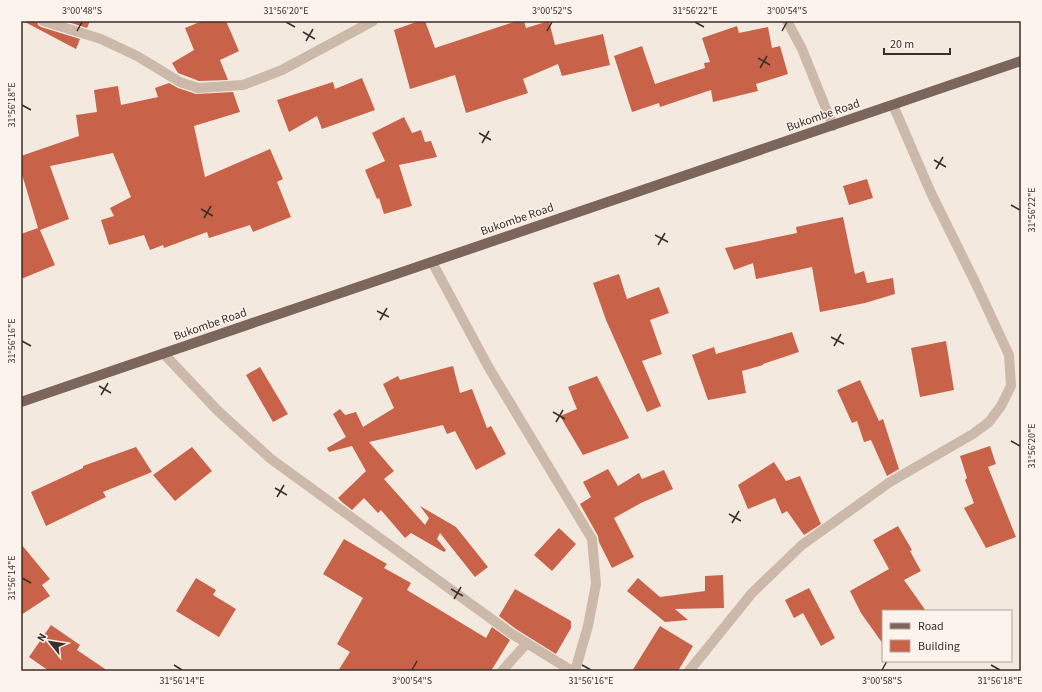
<svg xmlns="http://www.w3.org/2000/svg" width="1042" height="692" font-family="'Source Sans 3',sans-serif">
  <rect width="100%" height="100%" fill="#f4e9df"/>
  <g fill="#c86249">
    <path d="M23,21H37L38,25L41,27L80,39L76,49Z"/>
    <path d="M65,21H90L87,28Z"/>
    <path d="M202,21H226L239,51L220,60L228,80L199,81L178,73L172,63L194,50L185,28Z"/>
    <path d="M419,21H425L435,48L517,21H524L526,28L549,21L555,45L603,34L610,65L562,76L558,64L523,79L528,93L466,113L455,75L410,89L394,30Z"/>
    <path d="M737,26L739,33L768,27L772,48L780,46L788,74L756,84L758,91L713,102L711,90L660,107L659,103L632,112L614,56L642,46L655,84L705,68L704,63L710,62L702,38Z"/>
    <path d="M362,78L375,110L322,129L317,116L289,132L277,100L333,82L335,89Z"/>
    <path d="M169,83L178,88L196,94L233,92L240,112L194,126L205,177L270,149L283,179L277,182L291,217L253,232L250,225L209,238L207,232L164,248L163,245L150,250L144,235L109,245L101,220L114,216L110,208L131,197L113,153L50,166L69,219L40,230L55,265L21,279V234L38,228L21,171V156L79,136L76,115L97,112L94,90L118,86L121,105L158,97L155,88Z"/>
    <path d="M404,117L412,133L421,130L425,142L431,141L437,157L399,165L412,206L384,214L379,198L377,199L365,170L385,161L372,133Z"/>
    <path d="M867,179L873,198L849,205L843,186Z"/>
    <path d="M843,217L855,274L864,271L867,283L893,278L895,294L865,303L820,312L812,267L756,279L753,263L734,270L725,248L797,233L796,227Z"/>
    <path d="M619,274L627,299L659,287L669,313L650,320L662,354L642,361L661,406L647,412L606,320L593,283Z"/>
    <path d="M792,332L799,352L763,364V365L742,371L746,393L708,400L692,355L714,347L716,354Z"/>
    <path d="M946,341L954,390L920,397L911,348Z"/>
    <path d="M453,366L460,393L472,389L487,428L491,426L506,454L476,470L455,431L447,434L443,425L369,442L394,471L384,479L425,525L429,518L420,506L456,527L488,567L475,577L440,533L437,539L446,550L444,552L411,533L405,538L381,510L378,513L364,498L352,510L342,502L338,498L366,471L352,446L329,452L327,448L346,437L333,414L340,409L345,415L356,412L363,427L394,408L383,384L398,376L400,380Z"/>
    <path d="M260,367L288,414L273,422L246,375Z"/>
    <path d="M597,376L629,438L583,455L560,416L577,409L568,387Z"/>
    <path d="M860,380L879,421L883,419L899,469L887,476L871,440L864,442L857,421L852,423L837,390Z"/>
    <path d="M990,446L996,464L988,467L1016,537L986,548L964,508L974,503L965,480L967,478L960,456Z"/>
    <path d="M136,447L152,472L103,492L106,497L46,526L31,492L83,468V466Z"/>
    <path d="M192,447L212,471L175,501L153,475Z"/>
    <path d="M774,462L786,481L800,476L821,524L804,535L787,511L782,514L775,498L748,509L738,485Z"/>
    <path d="M608,469L618,486L639,473L642,479L664,470L673,489L641,503L614,518L634,557L612,568L599,542L598,536L580,504L591,497L583,482Z"/>
    <path d="M898,526L912,550L910,551L921,571L904,580L926,611H883V644L861,613L850,591L889,569L873,540Z"/>
    <path d="M559,528L576,544L552,571L534,555Z"/>
    <path d="M344,539L387,564L384,568L411,583L407,590L486,638L492,627L510,640L491,671H338L350,652L337,644L363,598L323,574Z"/>
    <path d="M21,544L50,579L42,585L50,596L21,615Z"/>
    <path d="M723,575L724,608L675,609L688,620L665,622L627,591L638,578L660,597L705,591V576Z"/>
    <path d="M196,578L216,590L213,595L236,609L219,637L176,611Z"/>
    <path d="M809,588L835,638L821,646L803,613L794,618L785,600Z"/>
    <path d="M515,589L571,621V628L556,654L516,629L499,616Z"/>
    <path d="M51,625L80,645L77,650L108,671H49L29,657Z"/>
    <path d="M660,626L693,646L678,671H632Z"/>
  </g>
  <g fill="none" stroke-linecap="round" stroke-linejoin="round">
    <g stroke="#ccb9aa" stroke-width="10">
      <path d="M43,21L101,39L137,56L180,82L198,88L243,85L282,70L373,21"/>
      <path d="M787,21L802,49L833,126"/>
      <path d="M432,262L489,368L592,539L596,584L588,626L575,671"/>
      <path d="M164,354L218,411L271,459L512,634L572,671"/>
      <path d="M502,671L527,643"/>
      <path d="M689,671L752,593L802,545L890,482L973,434L989,422L1001,406L1011,386L1009,355L976,284L931,193L893,105"/>
    </g>
    <path stroke="#7c655b" stroke-width="10" d="M21,402L1021,61"/>
  </g>
  <path fill="none" stroke="#3a2e2a" stroke-width="1.5" d="M286,22L295,27M695,22L704,27M77,31L82,22M547,31L552,22M782,31L787,22M303,32L315,39M306,41L313,29M758,58L770,65M760,68L767,56M22,105L31,110M479,133L491,140M482,143L489,131M934,160L946,167M936,169L943,157M1011,205L1020,210M201,209L213,216M204,218L211,206M655,235L668,242M658,245L665,233M377,311L389,317M380,320L387,308M831,337L844,344M22,341L31,346M834,346L841,334M99,386L111,393M101,395L108,383M553,412L565,419M556,422L563,410M1011,441L1020,446M275,488L287,495M277,497L284,485M729,514L741,521M732,523L739,511M22,578L31,583M451,589L463,596M454,599L461,587M174,665L182,670M582,665L591,670M991,665L1000,670M412,670L417,661M882,670L887,661"/>
  <g text-anchor="middle" stroke-width="3" stroke-linejoin="round" paint-order="stroke">
    <g font-size="12" fill="#3a2e2a" stroke="#fbf3ec">
      <text transform="translate(823 115) rotate(-19)" y="4">Bukombe Road</text>
      <text transform="translate(517 219) rotate(-19)" y="4">Bukombe Road</text>
      <text transform="translate(210 324) rotate(-19)" y="4">Bukombe Road</text>
    </g>
  </g>
  <rect width="1042" height="692" fill="none" stroke="#fbf3ec" stroke-width="44"/>
  <rect x="882" y="610" width="130" height="52" fill="#fbf3ec" stroke="#aea49e"/>
  <rect x="890" y="623" width="20" height="6" fill="#7c655b" stroke="#aea49e"/>
  <text x="918" y="630" font-size="12" fill="#3a2e2a">Road</text>
  <rect x="890" y="640" width="20" height="12" fill="#c86249" stroke="#aea49e"/>
  <text x="918" y="650" font-size="12" fill="#3a2e2a">Building</text>
  <g transform="translate(50 642) rotate(300)" stroke="#fbf3ec" stroke-width="3" paint-order="stroke">
  <path d="M0-3L7 15L0 10L-7 15Z" fill="#3a2e2a"/>
  <text y="-6" font-size="11" font-weight="bold" text-anchor="middle" fill="#3a2e2a">N</text>
  </g>
  <path d="M884 48v6h66v-6" fill="none" stroke="#3a2e2a" stroke-width="2"/>
  <text x="890" y="48" font-size="12" fill="#3a2e2a" stroke="#fbf3ec" stroke-width="3" paint-order="stroke">20 m</text>
  <rect x="22" y="22" width="998" height="648" fill="none" stroke="#3a2e2a" stroke-width="1.5"/>
  <g font-size="10" text-anchor="middle" fill="#3a2e2a">
    <text x="82" y="14">3°00'48"S</text>
    <text x="286" y="14">31°56'20"E</text>
    <text x="552" y="14">3°00'52"S</text>
    <text x="695" y="14">31°56'22"E</text>
    <text x="787" y="14">3°00'54"S</text>
    <text transform="translate(11 105) rotate(-90)" y="4">31°56'18"E</text>
    <text transform="translate(1031 210) rotate(-90)" y="4">31°56'22"E</text>
    <text transform="translate(11 341) rotate(-90)" y="4">31°56'16"E</text>
    <text transform="translate(1031 446) rotate(-90)" y="4">31°56'20"E</text>
    <text transform="translate(11 578) rotate(-90)" y="4">31°56'14"E</text>
    <text x="182" y="684">31°56'14"E</text>
    <text x="412" y="684">3°00'54"S</text>
    <text x="591" y="684">31°56'16"E</text>
    <text x="882" y="684">3°00'58"S</text>
    <text x="1000" y="684">31°56'18"E</text>
  </g>
</svg>
